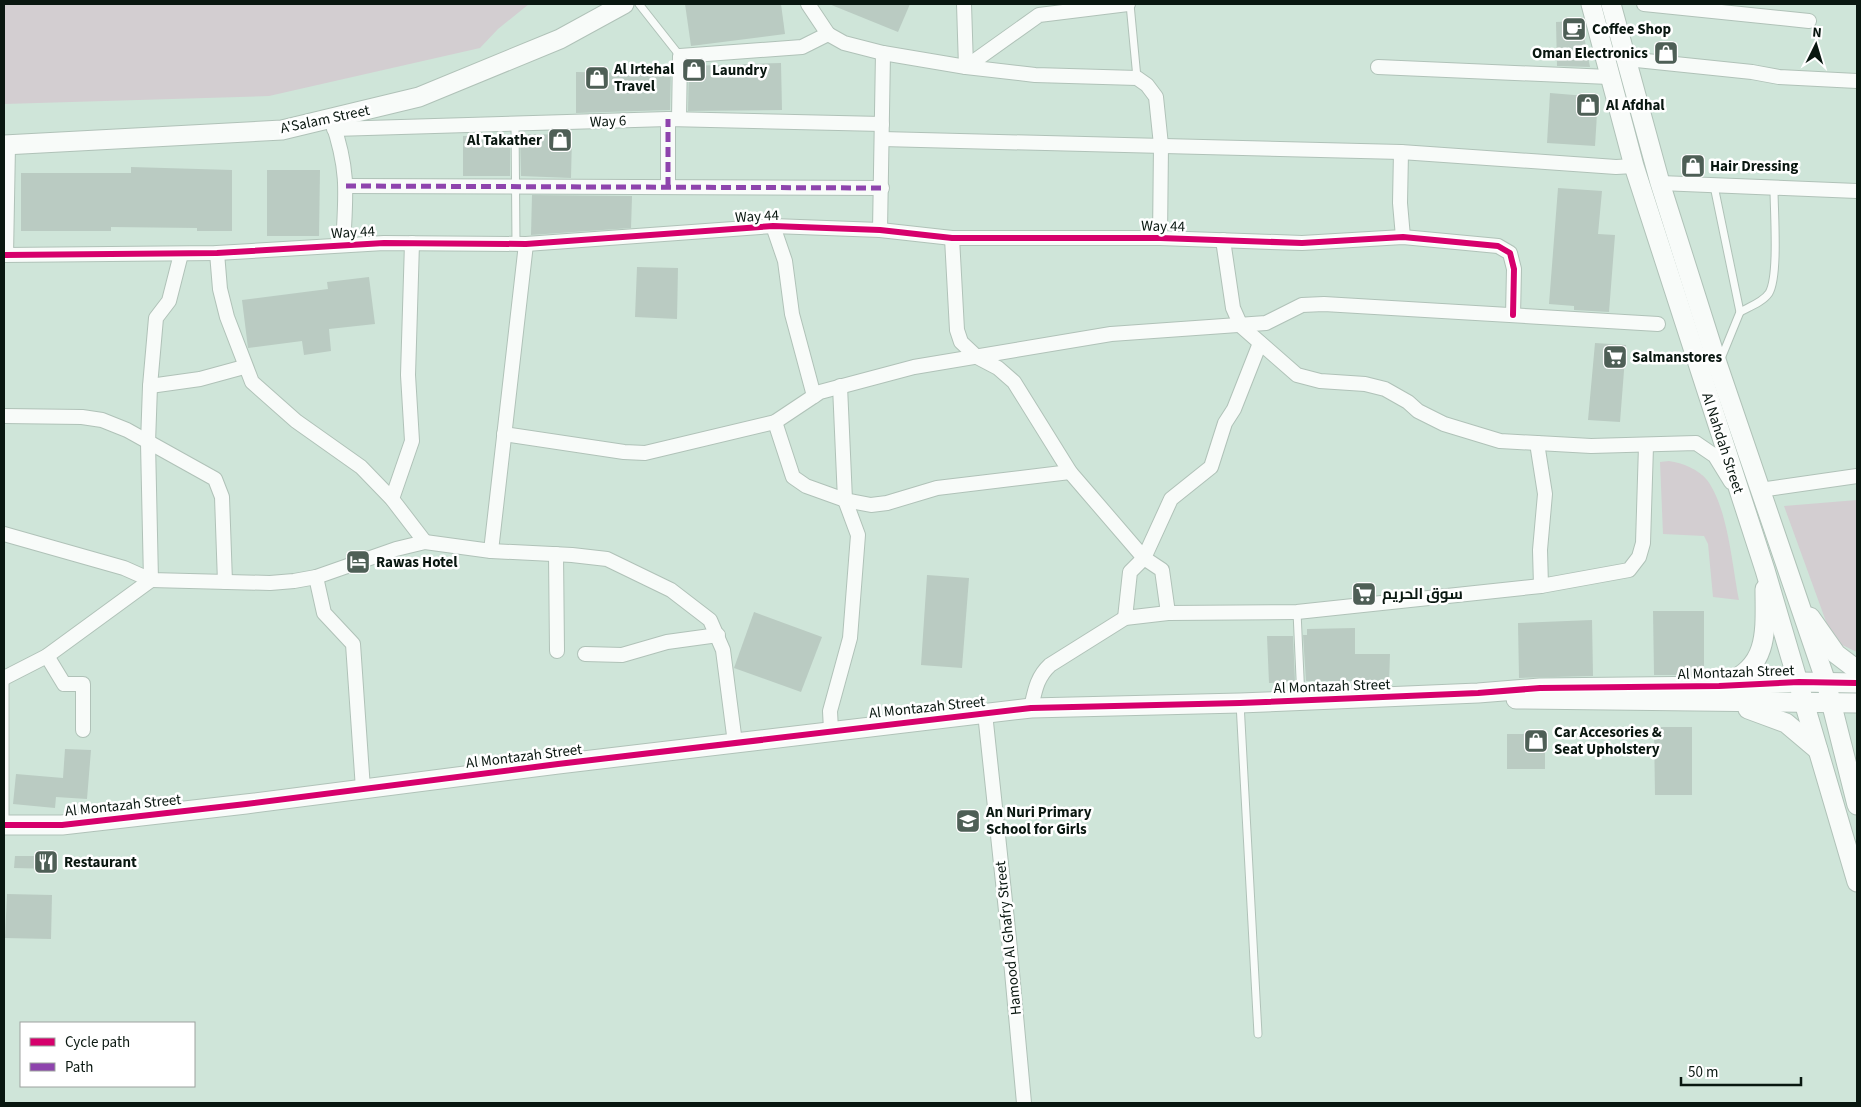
<svg xmlns="http://www.w3.org/2000/svg" width="1861" height="1107" font-family="'Source Sans 3',Cairo,sans-serif">
  <rect width="100%" height="100%" fill="#cfe5d9"/>
  <g fill="#d3ced1">
    <path d="M4,4H529L498,29L480,48L269,96L4,104Z"/>
    <path d="M1669,461C1683,463 1698,469 1707,480C1728,508 1732,565 1739,600L1713,597L1708,544L1704,536L1663,534L1660,462Z"/>
    <path d="M1857,500V652L1842,645L1828,627L1784,506Z"/>
  </g>
  <g fill="#bacbc2">
    <path d="M685,4H781L785,34L691,46Z"/>
    <path d="M829,4H910L898,32Z"/>
    <path d="M1581,21L1590,67L1557,66L1556,22Z"/>
    <path d="M781,63L782,110L688,111L689,66Z"/>
    <path d="M630,68H671L670,110L576,113V72L630,73Z"/>
    <path d="M1550,93L1598,97L1595,146L1547,143Z"/>
    <path d="M528,134L572,135L571,178L521,176L520,136H527Z"/>
    <rect x="463" y="136" width="47" height="40"/>
    <path d="M131,167L232,170V231H197V228L111,227V231H21V173H131Z"/>
    <path d="M267,170H320L319,236H267Z"/>
    <path d="M1558,188L1602,191L1598,234L1615,235L1609,312L1574,310V306L1549,304Z"/>
    <path d="M532,195L632,196L631,228L531,235Z"/>
    <path d="M637,267L678,268L677,319L635,317Z"/>
    <path d="M369,277L375,324L329,329L331,351L304,355L302,341L248,348L242,300L328,289L327,282Z"/>
    <path d="M1595,343L1626,345L1620,422L1588,420Z"/>
    <path d="M927,575L969,578L962,668L921,665Z"/>
    <path d="M1653,611H1704V675H1654Z"/>
    <path d="M754,612L822,637L801,692L734,668Z"/>
    <path d="M1592,620L1593,676L1519,678L1518,623Z"/>
    <path d="M1355,628V654H1390L1389,684H1364V681H1306L1303,635H1307V629Z"/>
    <path d="M1267,636H1293L1295,682L1269,683Z"/>
    <path d="M1654,727H1692V795H1655Z"/>
    <rect x="1507" y="734" width="38" height="35"/>
    <path d="M65,749L91,750L87,799L56,797L55,808L13,804L16,774L63,778Z"/>
    <path d="M15,856H55V869L14,868Z"/>
    <path d="M7,894L52,895L51,939L5,938Z"/>
  </g>
  <g fill="none" stroke-linecap="round" stroke-linejoin="round">
    <defs>
      <g id="lane">
        <path d="M639,4L680,56"/>
        <path d="M1130,4L1137,78"/>
        <path d="M515,123L516,244"/>
        <path d="M1714,186L1740,312L1720,361"/>
        <path d="M1740,312C1749,307 1763,302 1769,293C1779,276 1774,212 1774,189"/>
        <path d="M1297,612L1301,699"/>
        <path d="M1240,703L1258,1034"/>
        <path d="M5,824V677"/>
      </g>
      <g id="street">
        <path d="M808,4L828,34"/>
        <path d="M964,4L966,67"/>
        <path d="M1644,4L1809,21"/>
        <path d="M1627,59L1752,72L1779,77L1857,81"/>
        <path d="M966,67L1039,15L1128,4"/>
        <path d="M1378,67L1609,77"/>
        <path d="M679,119L680,56L802,47L828,34L844,43L883,53L966,67L1035,75L1137,78L1147,85L1156,97L1161,145L1160,238"/>
        <path d="M332,121C349,170 346,194 343,245"/>
        <path d="M334,129L668,119L882,124"/>
        <path d="M882,139L1401,152L1616,167L1634,166"/>
        <path d="M1401,152L1400,203L1403,237"/>
        <path d="M1660,183L1857,191"/>
        <path d="M346,186L882,188"/>
        <path d="M668,187V119"/>
        <path d="M773,226L785,261L792,314L814,396"/>
        <path d="M880,230L883,53"/>
        <path d="M952,238L957,330L961,342L977,357L998,368L1014,382L1070,472L1144,558L1162,570L1168,613"/>
        <path d="M1223,240L1233,308L1241,326L1297,375L1320,381L1365,384L1385,389L1408,402L1418,411L1444,424L1500,441L1591,446L1696,443L1715,456L1731,482"/>
        <path d="M217,253L220,289L227,317L252,382L296,421L361,467L392,499L425,542"/>
        <path d="M4,255L217,253L384,243L526,244L773,226L880,230L952,238H1160L1302,243L1403,237L1498,246L1510,253L1514,269L1513,315"/>
        <path d="M6,255L8,145"/>
        <path d="M150,386L200,379L244,367"/>
        <path d="M4,416L82,417L102,420L127,430L215,479L222,497L225,582"/>
        <path d="M775,422L793,477L806,486L845,500L871,505L887,503L937,488L1070,472"/>
        <path d="M504,434L624,452L645,453L775,422L820,392L914,367L1111,334L1266,323L1302,305L1324,304L1658,324"/>
        <path d="M1537,443L1545,494L1540,550L1541,586"/>
        <path d="M1760,490L1857,476"/>
        <path d="M392,499L412,441L408,375L412,243"/>
        <path d="M4,534L124,568L151,580L270,583L294,581L316,577L396,549L425,542L491,551L572,555L607,559L671,590L710,620L723,650L735,743"/>
        <path d="M491,551L526,244"/>
        <path d="M556,554L557,651"/>
        <path d="M316,577L324,613L353,644L363,789"/>
        <path d="M151,580L148,443L150,386L156,318L169,301L181,254"/>
        <path d="M1125,618L1130,572L1144,558L1171,499L1211,467L1225,423L1234,409L1260,343"/>
        <path d="M585,654L622,655L667,642L718,635"/>
        <path d="M47,656L64,684H83V730"/>
        <path d="M4,678L47,656L151,580"/>
        <path d="M1031,708C1035,690 1037,677 1050,665L1125,618L1168,613L1297,612L1541,586L1629,570L1639,557L1643,543L1646,446"/>
        <path d="M985,713L1009,939L1024,1103"/>
        <path d="M831,730L830,711L850,638L858,535L845,500L840,386"/>
      </g>
      <g id="secondary">
        <path d="M1591,4L1634,166L1765,570L1857,882"/>
        <path d="M1611,4L1660,183L1718,366L1826,682L1857,805"/>
        <path d="M4,145L282,130L419,97L560,39L624,4"/>
        <path d="M1810,617L1836,654L1857,670"/>
        <path d="M1728,682C1770,666 1765,627 1765,589"/>
        <path d="M1516,699L1857,703"/>
        <path d="M1748,709L1786,723L1818,750"/>
        <path d="M4,825H62L246,804L558,764L1031,708L1240,703L1478,693L1540,688L1719,686L1799,682L1857,683"/>
      </g>
    </defs>
    <use href="#lane" stroke="#b0c2b8" stroke-width="9"/>
    <use href="#street" stroke="#b0c2b8" stroke-width="16"/>
    <use href="#secondary" stroke="#b0c2b8" stroke-width="21"/>
    <use href="#lane" stroke="#f8fbf9" stroke-width="7"/>
    <use href="#street" stroke="#f8fbf9" stroke-width="14"/>
    <use href="#secondary" stroke="#f8fbf9" stroke-width="19"/>
    <g stroke="#8e44ad" stroke-width="5" stroke-dasharray="10 5" stroke-linecap="butt">
      <path d="M346,186L882,188"/>
      <path d="M668,187V119"/>
    </g>
    <defs>
      <g id="cycleway">
        <path d="M4,255L217,253L384,243L526,244L773,226L880,230L952,238H1160L1302,243L1403,237L1498,246L1510,253L1514,269L1513,315"/>
        <path d="M4,825H62L246,804L558,764L1031,708L1240,703L1478,693L1540,688L1719,686L1799,682L1857,683"/>
      </g>
    </defs>
    <use href="#cycleway" stroke="#fff" stroke-width="9"/>
    <use href="#cycleway" stroke="#d6006c" stroke-width="6"/>
  </g>
  <defs>
    <symbol id="cafe-square" viewBox="-11 -11 22 22"><rect x="-9" y="-9" width="18" height="18" rx="4" fill="#4e5f56" stroke="#fff"/><path d="M-5.5-4.5H6V0H3Q3 3.5 0 3.5H-2.5Q-5.5 3.5-5.5 0ZM3-3.2v2h1.7v-2ZM-6 4.5H4V6H-6Z" fill="#fff"/></symbol>
    <symbol id="shop-square" viewBox="-11 -11 22 22"><rect x="-9" y="-9" width="18" height="18" rx="4" fill="#4e5f56" stroke="#fff"/><path d="M-5-2.5h2.3a2.7 3.5 0 0 1 5.4 0H5L5.5 6h-11ZM-1.5-2.5h3a1.5 2.3 0 0 0-3 0Z" fill="#fff"/></symbol>
    <symbol id="supermarket-square" viewBox="-11 -11 22 22"><rect x="-9" y="-9" width="18" height="18" rx="4" fill="#4e5f56" stroke="#fff"/><path d="M-6-5.5h2.5l.6 2H6L4.5 2H-2.5L-4.4-4H-6ZM-1.5 3.2a1.3 1.3 0 1 0 .1 0ZM3 3.2a1.3 1.3 0 1 0 .1 0Z" fill="#fff"/></symbol>
    <symbol id="hotel-square" viewBox="-11 -11 22 22"><rect x="-9" y="-9" width="18" height="18" rx="4" fill="#4e5f56" stroke="#fff"/><path d="M-6-4.5h1.5V1H6V5H4.5V3h-9V5H-6ZM-4 0a1.8 1.8 0 1 1 3.6 0ZM.5 0V-2.5h3Q6-2.5 6 0Z" fill="#fff"/></symbol>
    <symbol id="university-square" viewBox="-11 -11 22 22"><rect x="-9" y="-9" width="18" height="18" rx="4" fill="#4e5f56" stroke="#fff"/><path d="M0-5L7-2L0 1L-7-2ZM-4 1L0 2.5L4 1V4Q0 6-4 4Z" fill="#fff"/></symbol>
    <symbol id="restaurant-square" viewBox="-11 -11 22 22"><rect x="-9" y="-9" width="18" height="18" rx="4" fill="#4e5f56" stroke="#fff"/><path d="M-5-6h1v4h1v-4h1v4h1v-4h1v5L-1.5 .5V6h-2V.5L-5-1ZM5-6V6H3V1.5H1.5Q1.5-4 5-6Z" fill="#fff"/></symbol>
  </defs>
  <g fill-rule="evenodd">
    <use href="#cafe-square" x="1560" y="15" width="28" height="28"/>
    <use href="#shop-square" x="1652" y="39" width="28" height="28"/>
    <use href="#shop-square" x="680" y="56" width="28" height="28"/>
    <use href="#shop-square" x="583" y="64" width="28" height="28"/>
    <use href="#shop-square" x="1574" y="91" width="28" height="28"/>
    <use href="#shop-square" x="546" y="126" width="28" height="28"/>
    <use href="#shop-square" x="1679" y="152" width="28" height="28"/>
    <use href="#supermarket-square" x="1601" y="343" width="28" height="28"/>
    <use href="#hotel-square" x="344" y="548" width="28" height="28"/>
    <use href="#supermarket-square" x="1350" y="580" width="28" height="28"/>
    <use href="#shop-square" x="1522" y="727" width="28" height="28"/>
    <use href="#university-square" x="954" y="807" width="28" height="28"/>
    <use href="#restaurant-square" x="32" y="848" width="28" height="28"/>
  </g>
  <g text-anchor="middle" stroke-width="5" stroke-linejoin="round" paint-order="stroke">
    <g font-size="15" font-weight="bold" fill="#091710" stroke="#fff" text-anchor="start">
      <text x="1592" y="34">Coffee Shop</text>
      <text x="1648" y="58" text-anchor="end">Oman Electronics</text>
      <text x="614" y="74">Al Irtehal<tspan x="614" dy="17">Travel</tspan></text>
      <text x="712" y="75">Laundry</text>
      <text x="1606" y="110">Al Afdhal</text>
      <text x="542" y="145" text-anchor="end">Al Takather</text>
      <text x="1710" y="171">Hair Dressing</text>
      <text x="1632" y="362">Salmanstores</text>
      <text x="376" y="567">Rawas Hotel</text>
      <text x="1382" y="599">سوق الحريم</text>
      <text x="1554" y="737">Car Accesories &amp;<tspan x="1554" dy="17">Seat Upholstery</tspan></text>
      <text x="986" y="817">An Nuri Primary<tspan x="986" dy="17">School for Girls</tspan></text>
      <text x="64" y="867">Restaurant</text>
    </g>
    <g font-size="15" fill="#091710" stroke="#fff">
      <text transform="translate(325 119) rotate(-12)" y="5">A'Salam Street</text>
      <text transform="translate(608 121) rotate(-2)" y="5">Way 6</text>
      <text transform="translate(757 216) rotate(-3)" y="5">Way 44</text>
      <text transform="translate(1163 226) rotate(1)" y="5">Way 44</text>
      <text transform="translate(353 232) rotate(-3)" y="5">Way 44</text>
      <text transform="translate(1723 443) rotate(72)" y="5">Al Nahdah Street</text>
      <text transform="translate(1736 672) rotate(-2)" y="5">Al Montazah Street</text>
      <text transform="translate(1332 686) rotate(-2)" y="5">Al Montazah Street</text>
      <text transform="translate(927 707) rotate(-6)" y="5">Al Montazah Street</text>
      <text transform="translate(524 756) rotate(-7)" y="5">Al Montazah Street</text>
      <text transform="translate(123 805) rotate(-6)" y="5">Al Montazah Street</text>
      <text transform="translate(1008 938) rotate(-96)" y="5">Hamood Al Ghafry Street</text>
    </g>
  </g>
  <rect width="1861" height="1107" fill="none" stroke="#091710" stroke-width="10"/>
  <rect x="20" y="1022" width="175" height="65" fill="#ffffff" stroke="#9da29f"/>
  <rect x="30" y="1038" width="25" height="8" fill="#d6006c" stroke="#9da29f"/>
  <text x="65" y="1047" font-size="15" fill="#091710">Cycle path</text>
  <rect x="30" y="1063" width="25" height="8" fill="#8e44ad" stroke="#9da29f"/>
  <text x="65" y="1072" font-size="15" fill="#091710">Path</text>
  <g transform="translate(1816 45) rotate(5)" stroke="#ffffff" stroke-width="4" paint-order="stroke">
  <path d="M0-4L9 19L0 12L-9 19Z" fill="#091710"/>
  <text y="-8" font-size="14" font-weight="bold" text-anchor="middle" fill="#091710">N</text>
  </g>
  <path d="M1681 1077v8h120v-8" fill="none" stroke="#091710" stroke-width="2.5"/>
  <text x="1688" y="1077" font-size="15" fill="#091710" stroke="#ffffff" stroke-width="4" paint-order="stroke">50 m</text>
</svg>
